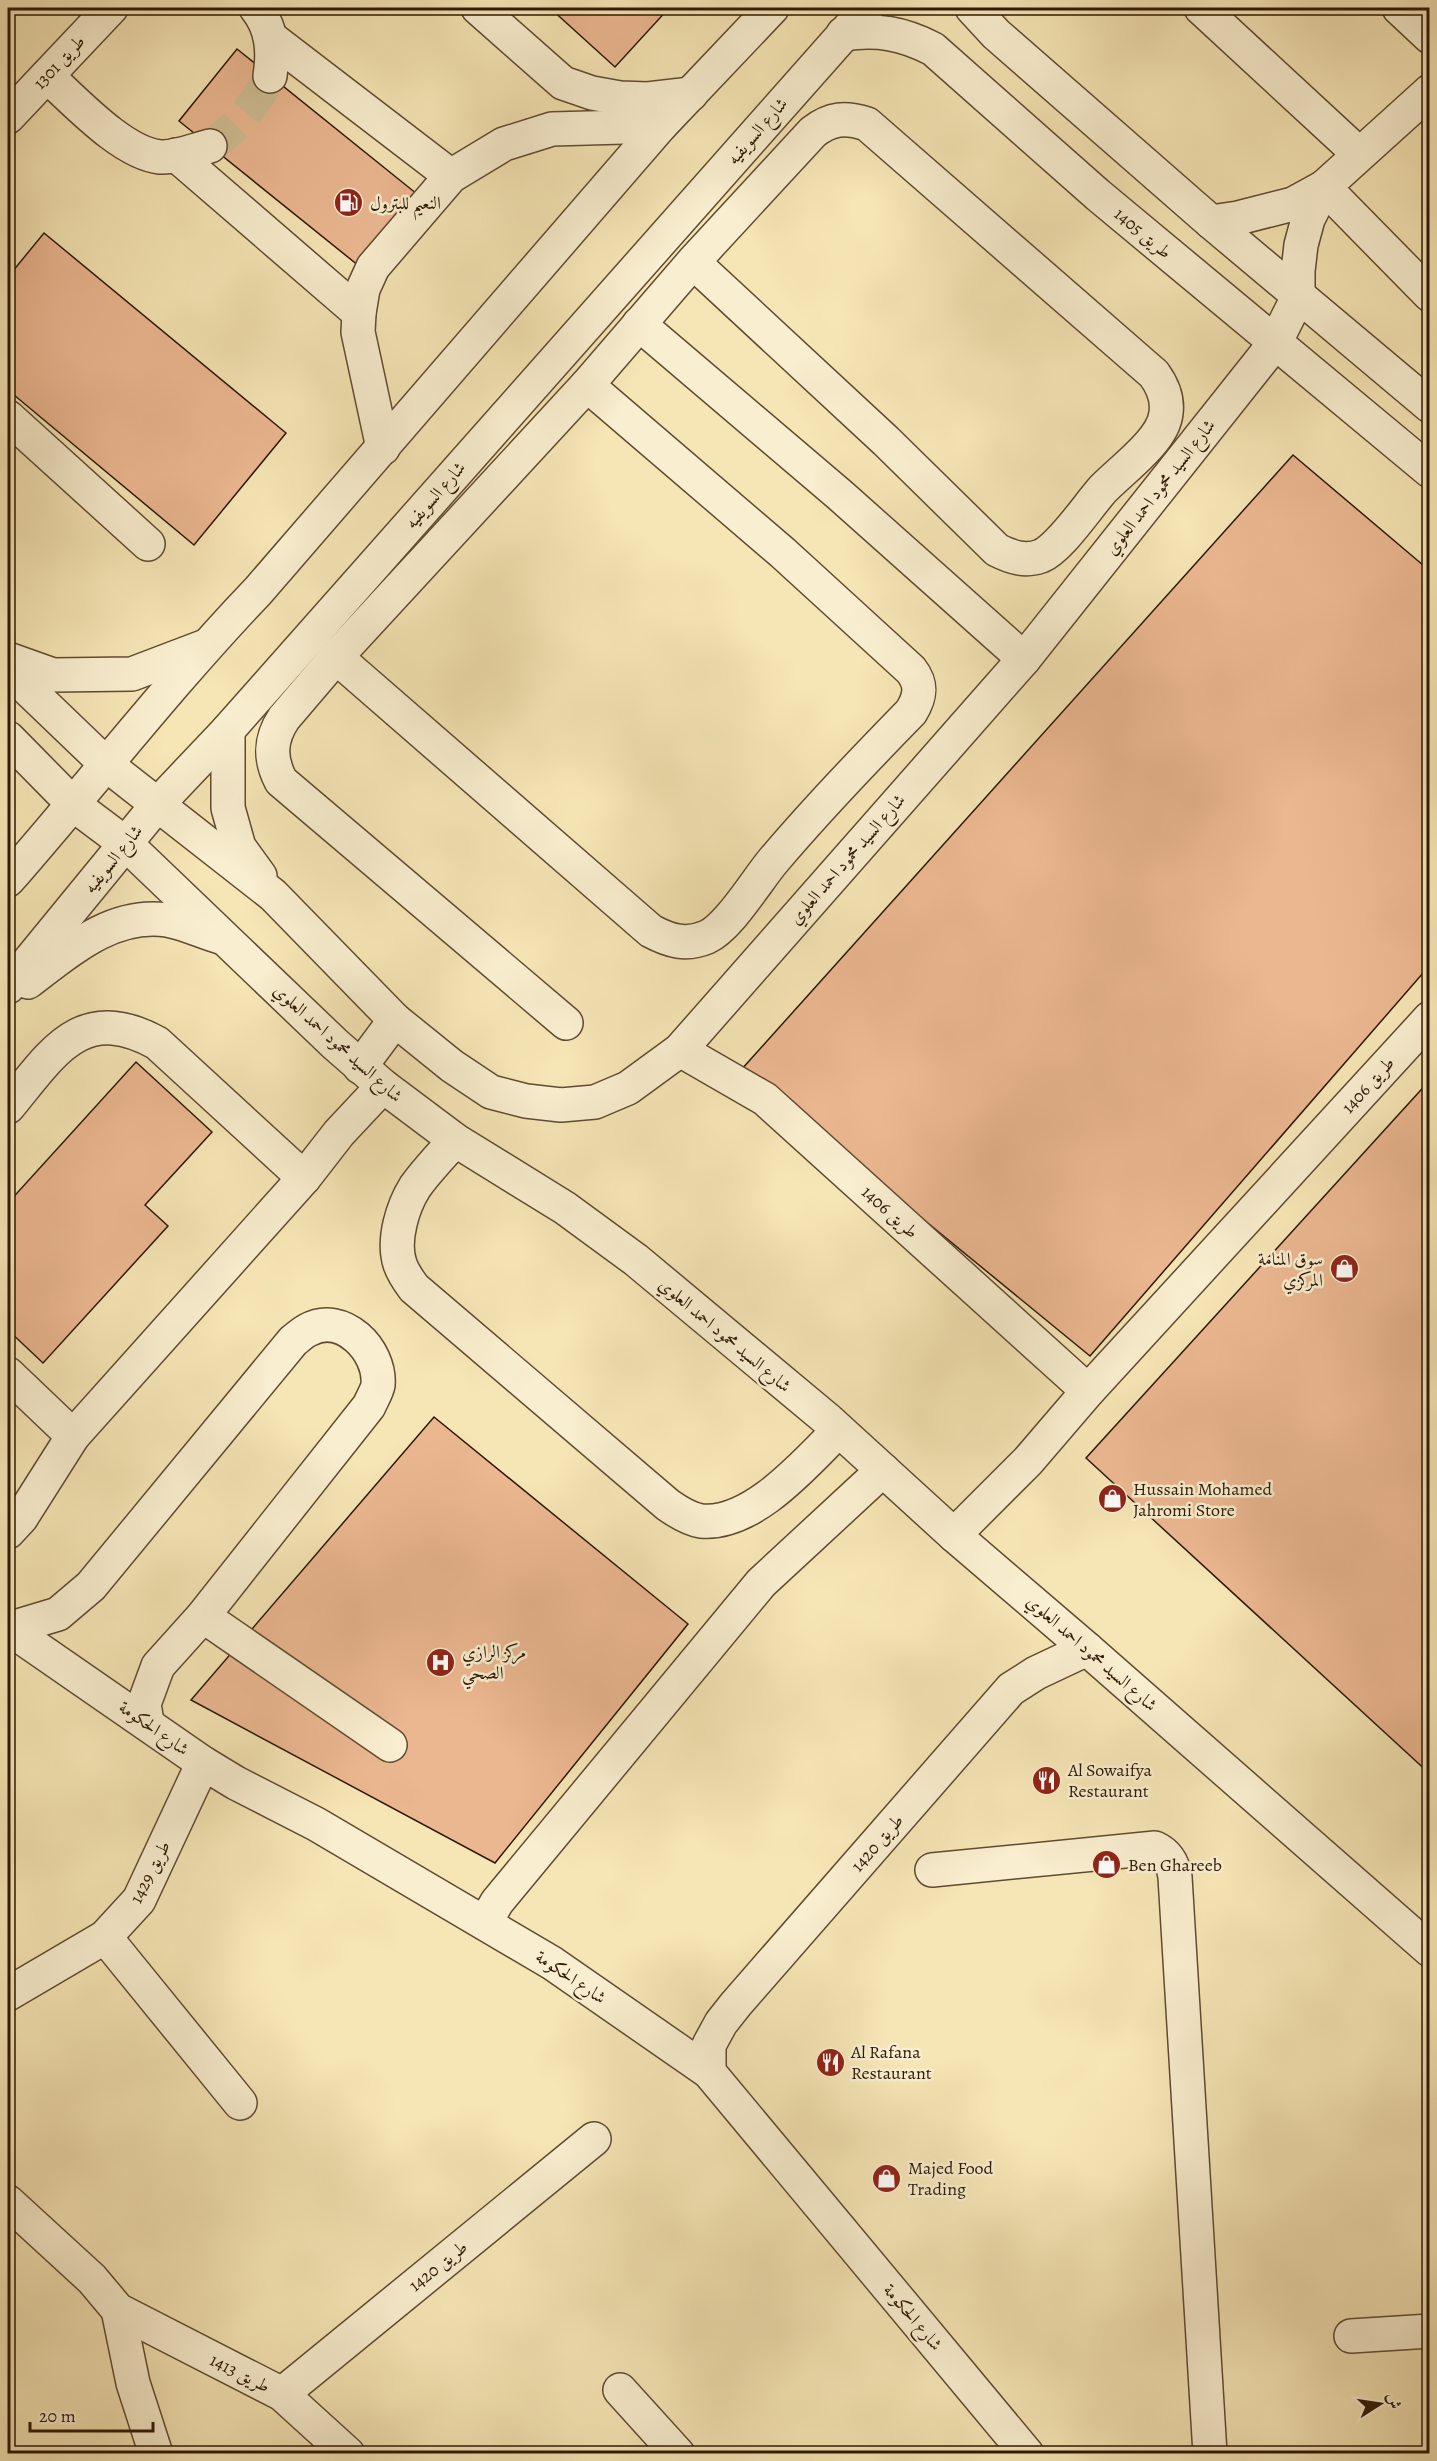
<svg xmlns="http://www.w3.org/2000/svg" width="1437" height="2461" font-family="Alegreya,Amiri,serif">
  <rect width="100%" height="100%" fill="#f6e5b5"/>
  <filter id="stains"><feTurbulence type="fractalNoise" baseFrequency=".00333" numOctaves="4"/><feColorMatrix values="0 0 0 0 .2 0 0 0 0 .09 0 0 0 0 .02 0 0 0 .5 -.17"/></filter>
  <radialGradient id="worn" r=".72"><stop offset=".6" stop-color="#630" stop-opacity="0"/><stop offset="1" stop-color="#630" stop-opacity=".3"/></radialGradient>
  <g fill="#ebb791" stroke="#2d1805" stroke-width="1.5">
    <path d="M550,8H669L615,67Z"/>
    <path d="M237,49L417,194L359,266L179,121Z"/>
    <path d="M44,233L286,433L194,545L8,390V277Z"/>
    <path d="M1293,455L1430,571V965L1090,1356L741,1070Z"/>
    <path d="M136,1062L212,1132L145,1205L168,1226L43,1363L8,1330V1203Z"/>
    <path d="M1430,1080V1774L1086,1458Z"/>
    <path d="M434,1417L688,1624L495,1863L191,1700Z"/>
  </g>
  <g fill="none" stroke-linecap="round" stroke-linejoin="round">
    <path stroke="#cebc92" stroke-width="33" stroke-dasharray="33 16" stroke-linecap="butt" d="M210,146C237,128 256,104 270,76"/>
    <defs>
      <g id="minor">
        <path d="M256,8C272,28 274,51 270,76"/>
        <path d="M478,8L563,83L592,93L620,98L648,99L691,94"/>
        <path d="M972,8L996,34L1211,222L1430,406"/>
        <path d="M1201,8L1359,154"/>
        <path d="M1399,8L1430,37"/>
        <path d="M843,34C877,29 902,33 933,49L1098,195L1430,471"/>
        <path d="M271,38L451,176"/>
        <path d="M47,76C75,101 122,153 160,157C176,158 194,150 210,146"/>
        <path d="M8,117L111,8"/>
        <path d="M176,155L359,313"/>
        <path d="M1324,187L1430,295"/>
        <path d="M1211,222L1238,218L1293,204L1324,187L1430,91"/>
        <path d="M639,324L840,495L1024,659"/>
        <path d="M8,417L148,544"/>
        <path d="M383,448L358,332L359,313L363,289L373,267L451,176L504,144L552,129L660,126"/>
        <path d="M336,657L651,931C670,941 686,946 707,937C729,927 757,880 773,861C817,809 864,760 911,712C921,696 922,684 911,670L783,553L587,385"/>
        <path d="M8,659L53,675L132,674L203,647"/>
        <path d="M8,670L107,765L273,895L395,1020L452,1066L491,1092L526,1101L561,1105L595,1102L628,1088L680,1050L1024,659L1275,343L1298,297V271L1301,245L1308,219L1324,187"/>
        <path d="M228,730V808L239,847L260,876"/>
        <path d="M8,738L74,805L126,844L335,1044L383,1086L455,1140L565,1208L636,1260L828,1420L954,1535L1087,1649L1430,1950"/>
        <path d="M8,880C92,784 170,683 258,591L660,126L772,8"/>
        <path d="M28,982C69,951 112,912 167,920C184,923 203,932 220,937"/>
        <path d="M8,987L157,805L228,730L867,8"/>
        <path d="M566,1023L281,781C269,758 270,739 284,718L336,657L587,385L693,262L813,132C831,118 845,117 867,124L1154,374C1162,385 1168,399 1166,413C1165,424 1157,436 1149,445C1135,461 1118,474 1103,489C1087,507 1061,547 1041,556C1025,562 1011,557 997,550L886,441L693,262"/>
        <path d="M680,1050L765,1099L1088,1391"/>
        <path d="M360,1067L395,1020"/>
        <path d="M8,1107C52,1054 81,1001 157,1043L304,1178"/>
        <path d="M455,1140C442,1155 427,1170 415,1187C403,1206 392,1240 400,1264C403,1273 408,1280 414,1288L668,1505C678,1512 689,1519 701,1521C752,1526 805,1464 838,1431"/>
        <path d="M8,1374L73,1436"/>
        <path d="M8,1532L21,1518L73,1436L304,1178L339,1133L383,1086"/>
        <path d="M954,1535L1028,1461L1088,1391L1430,1018"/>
        <path d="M203,1616L390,1745"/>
        <path d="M8,1628L203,1763L236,1783L316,1824L552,1963L709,2072L1027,2454"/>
        <path d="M8,1629L58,1614L91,1586L293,1341C297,1338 302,1333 308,1330C342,1311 381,1350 378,1385C377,1391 372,1399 369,1406L203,1616L158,1666L144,1704L147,1722"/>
        <path d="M932,1870L1155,1848C1168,1854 1173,1863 1175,1877L1210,2454"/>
        <path d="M485,1923L497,1902L761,1583L883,1470"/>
        <path d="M105,1937L240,2103"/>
        <path d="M8,1994L105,1937L139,1900L203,1763"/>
        <path d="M709,2072V2045L721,2023L736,2004L1011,1689L1036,1673L1087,1649"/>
        <path d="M8,2202L92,2279L118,2310L282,2394L348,2454"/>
        <path d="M118,2310L133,2383L156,2454"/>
        <path d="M1351,2336L1430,2331"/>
        <path d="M620,2390L678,2454"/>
        <path d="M282,2394L594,2139"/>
      </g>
    </defs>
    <use href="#minor" stroke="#5f4b31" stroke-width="36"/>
    <use href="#minor" stroke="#f9eecf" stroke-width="33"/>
  </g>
  <defs>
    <symbol id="fuel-disc" viewBox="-11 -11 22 22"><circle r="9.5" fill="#8f2418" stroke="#f9eecf"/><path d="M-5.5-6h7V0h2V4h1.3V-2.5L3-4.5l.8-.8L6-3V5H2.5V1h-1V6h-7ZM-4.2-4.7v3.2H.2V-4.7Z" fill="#fff"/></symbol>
    <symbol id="shop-disc" viewBox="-11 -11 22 22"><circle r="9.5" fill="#8f2418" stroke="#f9eecf"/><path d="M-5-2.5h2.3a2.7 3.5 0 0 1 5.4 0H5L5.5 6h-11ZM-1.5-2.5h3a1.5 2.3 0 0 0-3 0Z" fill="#fff"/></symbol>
    <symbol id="hospital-disc" viewBox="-11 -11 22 22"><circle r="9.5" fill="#8f2418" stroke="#f9eecf"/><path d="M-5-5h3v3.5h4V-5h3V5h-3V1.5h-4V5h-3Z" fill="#fff"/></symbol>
    <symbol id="restaurant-disc" viewBox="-11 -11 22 22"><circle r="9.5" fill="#8f2418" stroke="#f9eecf"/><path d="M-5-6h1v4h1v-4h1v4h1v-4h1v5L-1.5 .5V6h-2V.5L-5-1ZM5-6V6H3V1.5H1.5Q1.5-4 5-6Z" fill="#fff"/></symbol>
  </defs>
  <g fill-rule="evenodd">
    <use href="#fuel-disc" x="332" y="186" width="33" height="33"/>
    <use href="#shop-disc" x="1328" y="1252" width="33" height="33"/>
    <use href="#shop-disc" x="1096" y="1482" width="33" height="33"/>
    <use href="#hospital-disc" x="424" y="1646" width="33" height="33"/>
    <use href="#restaurant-disc" x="1030" y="1764" width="33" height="33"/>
    <use href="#shop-disc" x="1090" y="1848" width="33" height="33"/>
    <use href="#restaurant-disc" x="814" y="2046" width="33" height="33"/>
    <use href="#shop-disc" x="870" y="2162" width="33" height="33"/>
  </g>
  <g text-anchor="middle" stroke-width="5" stroke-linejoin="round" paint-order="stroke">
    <g font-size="18" fill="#2d1805" stroke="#f9eecf">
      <text transform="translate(59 62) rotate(-47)" y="6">طريق 1301</text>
      <text transform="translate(757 131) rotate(-49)" y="6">شارع السويفيه</text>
      <text transform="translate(1143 233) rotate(40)" y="6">طريق 1405</text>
      <text transform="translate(1160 487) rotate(-52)" y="6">شارع السيد محمود احمد العلوي</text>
      <text transform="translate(435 495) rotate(-49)" y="6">شارع السويفيه</text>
      <text transform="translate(113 859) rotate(-51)" y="6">شارع السويفيه</text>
      <text transform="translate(847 859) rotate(-49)" y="6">شارع السيد محمود احمد العلوي</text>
      <text transform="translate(338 1043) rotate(42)" y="6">شارع السيد محمود احمد العلوي</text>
      <text transform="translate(1368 1085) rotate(-48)" y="6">طريق 1406</text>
      <text transform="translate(890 1212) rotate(42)" y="6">طريق 1406</text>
      <text transform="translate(725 1335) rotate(40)" y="6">شارع السيد محمود احمد العلوي</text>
      <text transform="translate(1092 1653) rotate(41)" y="6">شارع السيد محمود احمد العلوي</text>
      <text transform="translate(154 1728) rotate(35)" y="6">شارع الحكومة</text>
      <text transform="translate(877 1843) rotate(-49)" y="6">طريق 1420</text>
      <text transform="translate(150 1872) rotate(-63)" y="6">طريق 1429</text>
      <text transform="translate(571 1977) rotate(34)" y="6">شارع الحكومة</text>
      <text transform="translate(438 2266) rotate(-39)" y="6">طريق 1420</text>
      <text transform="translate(913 2317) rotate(50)" y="6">شارع الحكومة</text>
      <text transform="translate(240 2373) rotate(27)" y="6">طريق 1413</text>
    </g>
    <g font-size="18" fill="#2d1805" stroke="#f9eecf" text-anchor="start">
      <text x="370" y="209">النعيم للبترول</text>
      <text x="1323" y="1265" text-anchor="end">سوق المنامة<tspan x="1323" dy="21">المركزي</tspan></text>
      <text x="1133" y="1495">Hussain Mohamed<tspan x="1133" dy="21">Jahromi Store</tspan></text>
      <text x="462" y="1658">مركز الرازي<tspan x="462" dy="21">الصحي</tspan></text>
      <text x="1068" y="1776">Al Sowaifya<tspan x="1068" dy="21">Restaurant</tspan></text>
      <text x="1128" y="1871">Ben Ghareeb</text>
      <text x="851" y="2058">Al Rafana<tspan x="851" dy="21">Restaurant</tspan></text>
      <text x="908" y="2174">Majed Food<tspan x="908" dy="21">Trading</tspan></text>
    </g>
  </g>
  <rect width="1437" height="2461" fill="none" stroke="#f6e5b5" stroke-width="30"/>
  <rect x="9" y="9" width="1419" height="2443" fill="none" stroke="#2d1805" stroke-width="3"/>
  <rect x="15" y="15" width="1407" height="2431" fill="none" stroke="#2d1805" stroke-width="1.5"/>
  <g transform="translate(1380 2404) rotate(78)" stroke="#f9eecf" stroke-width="4.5" paint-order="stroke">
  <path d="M0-4.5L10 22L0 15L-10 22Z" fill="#2d1805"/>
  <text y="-9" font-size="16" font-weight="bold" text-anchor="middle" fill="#2d1805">ش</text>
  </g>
  <path d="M30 2422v9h123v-9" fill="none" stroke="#2d1805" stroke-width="3"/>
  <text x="39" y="2422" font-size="18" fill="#2d1805" stroke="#f9eecf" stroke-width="4.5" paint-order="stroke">20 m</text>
  <rect width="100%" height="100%" filter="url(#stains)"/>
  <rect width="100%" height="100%" fill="url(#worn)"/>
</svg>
